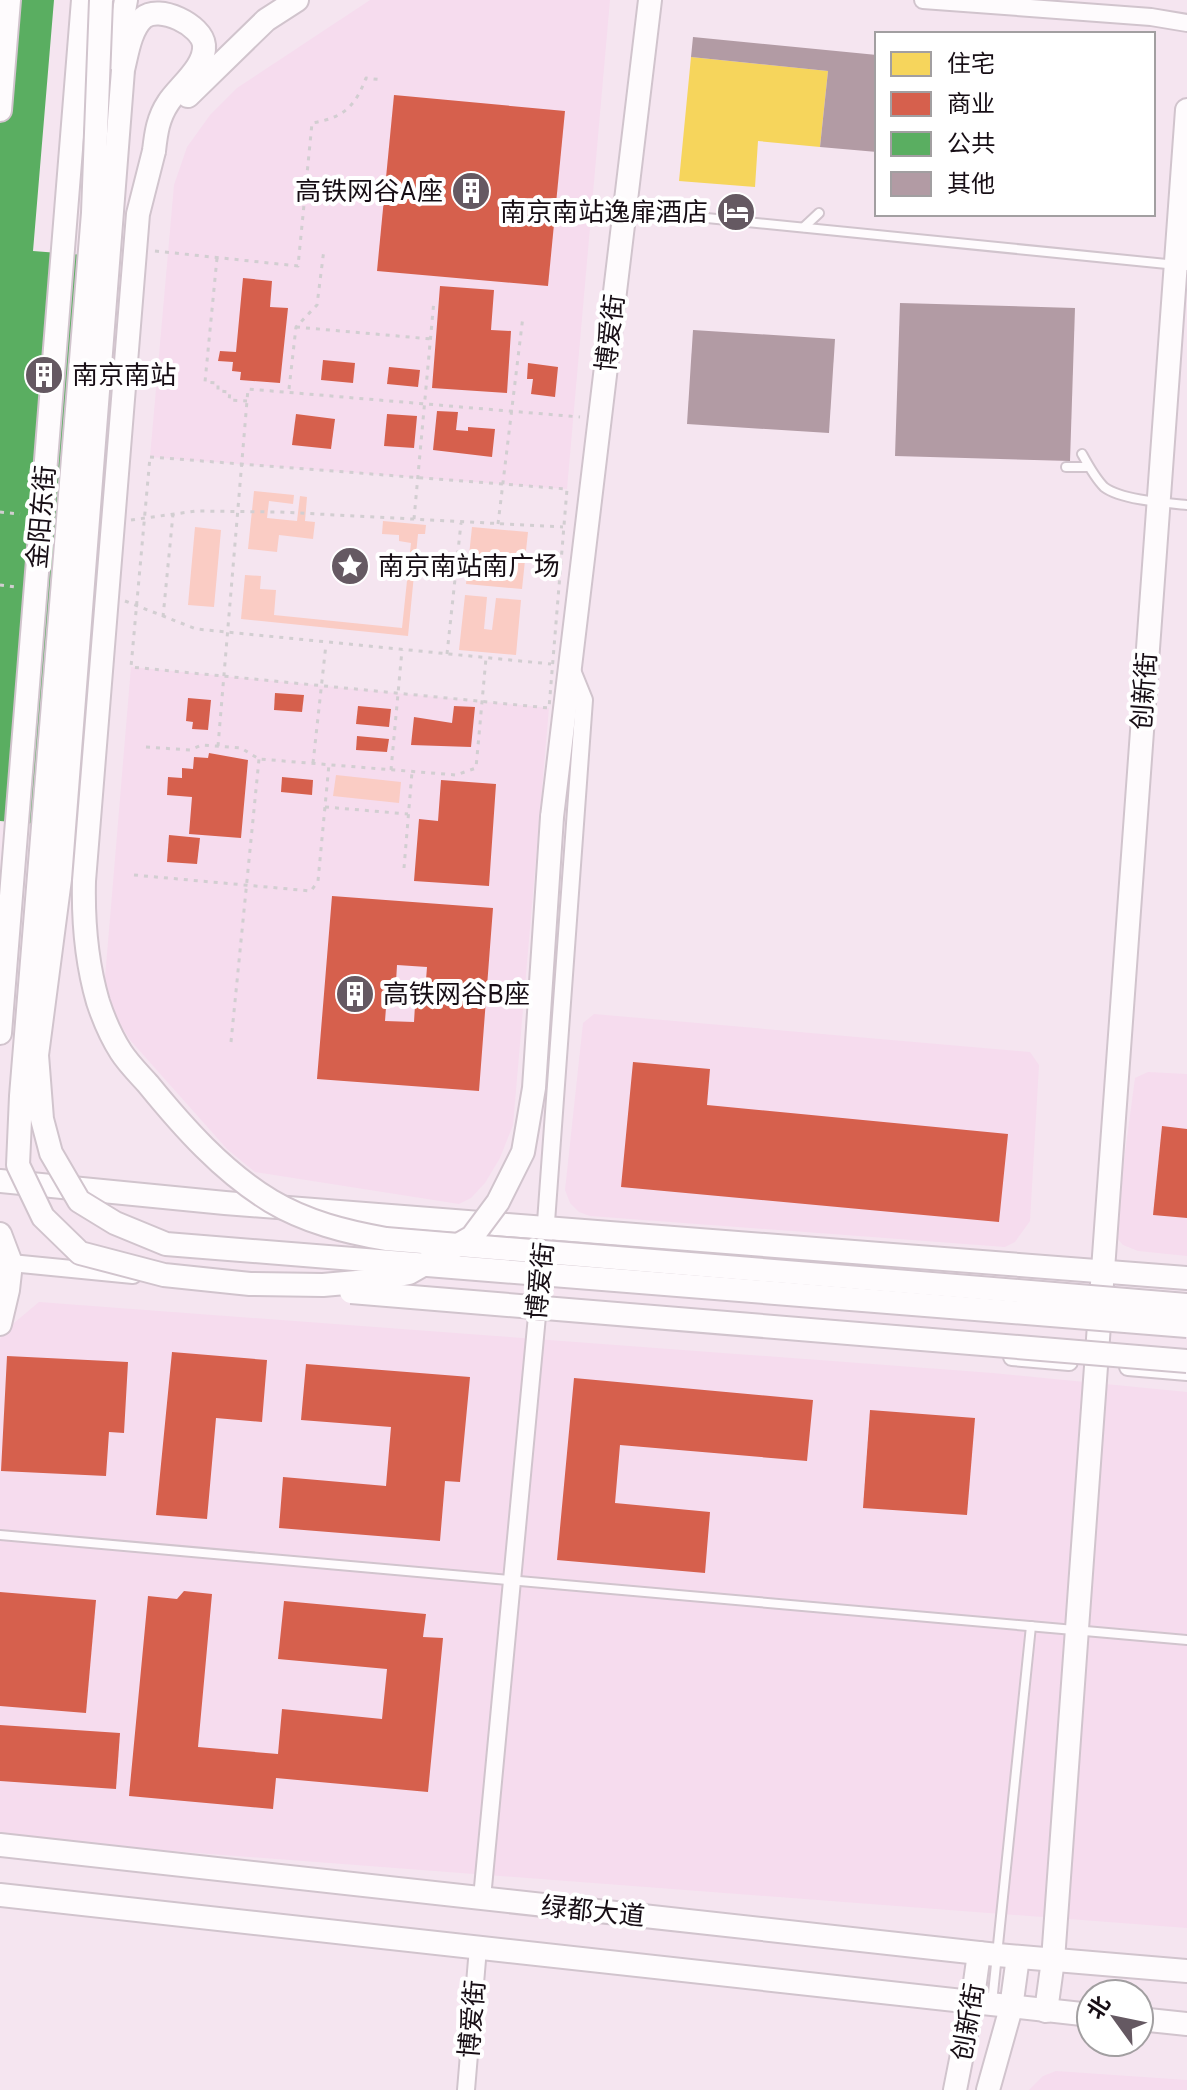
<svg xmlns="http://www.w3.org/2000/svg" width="1187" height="2090" font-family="Overpass,'Noto Sans SC',sans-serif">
  <rect width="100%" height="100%" fill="#f5e5f0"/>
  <g fill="#f6dcee">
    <path d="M370,0H610L567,489L150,457L174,185L187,147L210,115L237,88Z"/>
    <path d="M131,667L549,708L513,1125L500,1158L485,1183L471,1198L459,1204L255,1172L227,1149L130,1040L109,1006L105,978Z"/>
    <path d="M594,1014L1030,1052L1039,1065L1030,1221L1015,1242L1005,1247L590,1216L579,1212L570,1203L565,1190L583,1023Z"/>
    <path d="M1148,1072L1187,1074V1256L1138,1251L1123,1245L1118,1239L1115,1227L1135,1078Z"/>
    <path d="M39,1302L993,1373L1187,1392V1928L0,1838V1340L2,1333Z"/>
    <path d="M1056,2071L1187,2080V2090H1029L1043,2076Z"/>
  </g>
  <g fill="#faccc4">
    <path d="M254,491L294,495L293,504L269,501L267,518L297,521L300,496L307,497L305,521L315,522L313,539L279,535L277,552L248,549Z"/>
    <path d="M383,521L426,525L425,534H418L408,636L241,619L245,575L261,576L260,589L276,590L274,615L402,628L411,543L399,541V535L382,534Z"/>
    <path d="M195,527L221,530L214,607L188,605Z"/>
    <path d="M472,527L528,532L522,589L466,584Z"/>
    <path d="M465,595L487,597L484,629L492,630L496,598L521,600L516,655L459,650Z"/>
    <path d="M336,775L401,782L399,803L333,796Z"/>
  </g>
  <path fill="#f6d55c" d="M691,57L828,71L820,147L758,141L755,187L679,181Z"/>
  <g fill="#d6604d" fill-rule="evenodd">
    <path d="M394,95L565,111L548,286L377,271Z"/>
    <path d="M243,278L272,281L270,307L288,308L280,383L240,380L241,372L232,371L233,362L218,361L220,351L236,352Z"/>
    <path d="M440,286L494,290L491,330L511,331L507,393L432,388Z"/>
    <path d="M323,360L355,363L353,383L321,380Z"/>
    <path d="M528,363L558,367L555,397L531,394L533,379H527Z"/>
    <path d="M389,367L420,370L418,387L387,384Z"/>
    <path d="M437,411L458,412L456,430L468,431V427L495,429L492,457L433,450Z"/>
    <path d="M296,414L335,419L331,449L292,445Z"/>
    <path d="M387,414L417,416L414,448L384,446Z"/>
    <path d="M275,693L304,695L302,712L274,710Z"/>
    <path d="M188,698L211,700L208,730L192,729L193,722L186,721Z"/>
    <path d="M358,706L391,709L389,727L356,724Z"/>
    <path d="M454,706L475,707L471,747L411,745L414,717L452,723Z"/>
    <path d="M357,736L389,739L387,752L356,750Z"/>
    <path d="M209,753L248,760L241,838L189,834L192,797L167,795L168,777L182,778V768L193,769L194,757L208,758Z"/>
    <path d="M282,777L313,780L312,795L281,792Z"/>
    <path d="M441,780L496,784L489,886L414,881L419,819L438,821Z"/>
    <path d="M169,835L200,838L197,864L167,862Z"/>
    <path d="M332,896L493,908L479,1091L317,1079ZM397,965L427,967L424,1006L415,1005L414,1022L385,1021L388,981L396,982Z"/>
    <path d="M633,1062L710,1069L707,1105L1008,1134L999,1222L621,1187Z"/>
    <path d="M1162,1126L1187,1129V1218L1153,1215Z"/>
    <path d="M172,1352L267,1360L262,1422L216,1418L207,1519L156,1515Z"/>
    <path d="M7,1356L128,1362L124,1433L109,1432L106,1476L1,1471Z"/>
    <path d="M306,1364L470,1377L460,1482L445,1481L440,1541L279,1528L283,1477L386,1486L391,1427L301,1420Z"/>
    <path d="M574,1378L813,1400L807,1461L620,1445L615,1503L710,1512L705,1573L557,1560Z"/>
    <path d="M870,1410L975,1418L967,1515L863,1508Z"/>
    <path d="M184,1591L212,1594L198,1747L278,1754L282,1709L382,1719L387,1669L278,1659L284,1601L426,1614L423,1637L443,1638L428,1792L276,1778L273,1809L129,1796L148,1596L177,1599Z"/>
    <path d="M0,1592L96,1600L86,1713L0,1706Z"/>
    <path d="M0,1725L120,1733L116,1789L0,1781Z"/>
  </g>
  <path fill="#5aae61" d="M0,0H54L33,251L97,256L51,825L0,821Z"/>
  <g fill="#b29ba4">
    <path d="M693,37L877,55V152L820,147L828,71L691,57Z"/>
    <path d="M900,303L1075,308L1070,461L895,456Z"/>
    <path d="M693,330L835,339L829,433L687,424Z"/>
  </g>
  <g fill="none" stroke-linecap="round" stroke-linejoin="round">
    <defs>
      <g id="lane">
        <path d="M627,210L1187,266"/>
        <path d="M804,227L819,213"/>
        <path d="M1082,454C1088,465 1095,478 1104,487C1121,500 1166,503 1187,505"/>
        <path d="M1066,467H1088"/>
        <path d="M0,1535L1187,1640"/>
        <path d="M992,2003L1031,1626"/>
      </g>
      <g id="street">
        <path d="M923,0L1151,17L1187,23"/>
        <path d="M545,1236L584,700L571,668"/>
        <path d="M1,1267L11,1263L133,1275"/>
        <path d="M1012,1357L1069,1362"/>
        <path d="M1128,1367L1187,1372"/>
        <path d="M482,1898L542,1263"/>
        <path d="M466,2090L478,1948"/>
      </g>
      <g id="secondary">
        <path d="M123,70C127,54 130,30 143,18C159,4 202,25 204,45C206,67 178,87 168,103C158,118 156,133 154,151"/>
        <path d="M188,96L266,20L297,0"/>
        <path d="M0,110L9,0"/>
        <path d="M104,117L126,0"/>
        <path d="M552,817L650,0"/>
        <path d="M0,1033L83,0"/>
        <path d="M0,1181L225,1203L1187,1278"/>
        <path d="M0,1234L11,1263L8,1290L0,1324"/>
        <path d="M0,1845L997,1955L1187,1971"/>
        <path d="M0,1895L1091,2015"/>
        <path d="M1046,2011L1053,1960L1187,110"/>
        <path d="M1139,2019L1187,2024"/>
        <path d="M955,2090L972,2004L979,1953"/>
        <path d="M988,2090L1011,2008L1018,1957"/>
      </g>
    </defs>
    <use href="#lane" stroke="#d1c4cd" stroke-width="12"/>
    <use href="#street" stroke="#d1c4cd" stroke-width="20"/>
    <use href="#secondary" stroke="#d1c4cd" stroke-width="26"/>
    <g stroke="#d2ced1" stroke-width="3" stroke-dasharray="4 6" stroke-linecap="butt">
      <path d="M155,251L298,266L312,123C343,118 355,107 366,78L383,80"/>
      <path d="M217,258L205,382L218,383V391L230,392L229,400L247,401"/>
      <path d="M296,327L431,339"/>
      <path d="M289,389L296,327L317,305L324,249"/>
      <path d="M150,457L567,489L549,708L131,667Z"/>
      <path d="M0,512L20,514"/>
      <path d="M414,519L434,300"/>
      <path d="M131,520L196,511L280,512L563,527"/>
      <path d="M498,524L523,316"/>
      <path d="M0,585L15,587"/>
      <path d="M125,601L196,629L551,664"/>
      <path d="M163,617L173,514"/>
      <path d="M447,654L461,523"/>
      <path d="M218,746L248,389L580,417"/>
      <path d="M146,747L190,750L202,745L241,748L259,759L456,775L476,768L486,658"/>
      <path d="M313,763L326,644"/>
      <path d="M391,770L402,650"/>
      <path d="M325,807L408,814"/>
      <path d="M404,868L412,772"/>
      <path d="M134,875L311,891L318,881L329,764"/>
      <path d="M231,1042L259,759"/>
    </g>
    <use href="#lane" stroke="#fefbfd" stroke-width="8"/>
    <use href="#street" stroke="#fefbfd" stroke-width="16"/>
    <use href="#secondary" stroke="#fefbfd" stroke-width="22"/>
    <defs>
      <g id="secondary-bridge">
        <path d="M101,0L93,213L21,1096L18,1165L43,1217L80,1253L164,1275L250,1284L323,1285L368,1281L409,1273L472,1237L498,1202L523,1152L534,1088L552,817"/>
        <path d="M123,70L60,879L37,1055L42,1119L51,1153L79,1201L115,1223L166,1244L1187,1326"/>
        <path d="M154,151L138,214L84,881C83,923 86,961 98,1002C103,1017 112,1038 121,1052C128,1063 139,1074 148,1084C183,1127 223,1172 271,1201C306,1222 346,1232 386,1239L1187,1305"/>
        <path d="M351,1292L1187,1361"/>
      </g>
    </defs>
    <use href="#secondary-bridge" stroke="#d1c4cd" stroke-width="26" stroke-linecap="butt"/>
    <use href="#secondary-bridge" stroke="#fefbfd" stroke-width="22"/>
  </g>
  <defs>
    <symbol id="building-disc" viewBox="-11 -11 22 22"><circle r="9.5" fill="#655962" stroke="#fff"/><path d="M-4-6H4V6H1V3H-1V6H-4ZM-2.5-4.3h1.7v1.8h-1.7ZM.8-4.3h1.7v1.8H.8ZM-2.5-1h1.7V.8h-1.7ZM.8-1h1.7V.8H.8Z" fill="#fff"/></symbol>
    <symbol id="hotel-disc" viewBox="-11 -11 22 22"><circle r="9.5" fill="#655962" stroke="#fff"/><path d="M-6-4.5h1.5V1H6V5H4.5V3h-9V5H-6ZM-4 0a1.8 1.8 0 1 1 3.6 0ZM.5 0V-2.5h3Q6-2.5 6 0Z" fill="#fff"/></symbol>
    <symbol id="sight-disc" viewBox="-11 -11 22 22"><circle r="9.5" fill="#655962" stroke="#fff"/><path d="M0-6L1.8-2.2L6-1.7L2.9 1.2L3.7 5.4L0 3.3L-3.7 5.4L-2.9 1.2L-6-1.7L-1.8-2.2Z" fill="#fff"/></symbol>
  </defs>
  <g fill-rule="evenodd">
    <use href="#building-disc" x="449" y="169" width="44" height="44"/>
    <use href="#hotel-disc" x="714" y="190" width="44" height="44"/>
    <use href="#building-disc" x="22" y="353" width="44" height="44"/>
    <use href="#sight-disc" x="328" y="544" width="44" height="44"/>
    <use href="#building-disc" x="333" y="972" width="44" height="44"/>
  </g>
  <g text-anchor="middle" stroke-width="8" stroke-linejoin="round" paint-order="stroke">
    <g font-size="26" fill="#170e15" stroke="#fff" text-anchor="start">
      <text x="443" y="200" text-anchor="end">高铁网谷A座</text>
      <text x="708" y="221" text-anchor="end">南京南站逸扉酒店</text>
      <text x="72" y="384">南京南站</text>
      <text x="378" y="575">南京南站南广场</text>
      <text x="383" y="1003">高铁网谷B座</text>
    </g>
    <g font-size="26" fill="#170e15" stroke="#fff">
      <text transform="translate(610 333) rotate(-83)" y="9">博爱街</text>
      <text transform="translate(41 517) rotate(-85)" y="9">金阳东街</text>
      <text transform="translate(1144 691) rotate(-86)" y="9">创新街</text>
      <text transform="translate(540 1281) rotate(-84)" y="9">博爱街</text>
      <text transform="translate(593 1911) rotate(6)" y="9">绿都大道</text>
      <text transform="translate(472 2019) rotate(-85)" y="9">博爱街</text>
      <text transform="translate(968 2022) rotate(-80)" y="9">创新街</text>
    </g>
  </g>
  <rect x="875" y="32" width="280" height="184" fill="#ffffff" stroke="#a29fa1" stroke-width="2"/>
  <rect x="891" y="52" width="40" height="24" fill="#f6d55c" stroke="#a29fa1" stroke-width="2"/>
  <text x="947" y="72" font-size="24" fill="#170e15">住宅</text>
  <rect x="891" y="92" width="40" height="24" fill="#d6604d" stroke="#a29fa1" stroke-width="2"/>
  <text x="947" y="112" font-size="24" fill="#170e15">商业</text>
  <rect x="891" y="132" width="40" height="24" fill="#5aae61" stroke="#a29fa1" stroke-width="2"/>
  <text x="947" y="152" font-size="24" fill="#170e15">公共</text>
  <rect x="891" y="172" width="40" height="24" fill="#b29ba4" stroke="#a29fa1" stroke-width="2"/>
  <text x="947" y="192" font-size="24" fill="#170e15">其他</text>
  <g transform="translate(1115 2018) rotate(303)"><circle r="38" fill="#ffffff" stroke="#a29fa1" stroke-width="2"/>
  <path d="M0-6L14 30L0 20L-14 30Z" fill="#655962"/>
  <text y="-12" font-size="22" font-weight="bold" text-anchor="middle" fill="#170e15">北</text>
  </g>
</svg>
